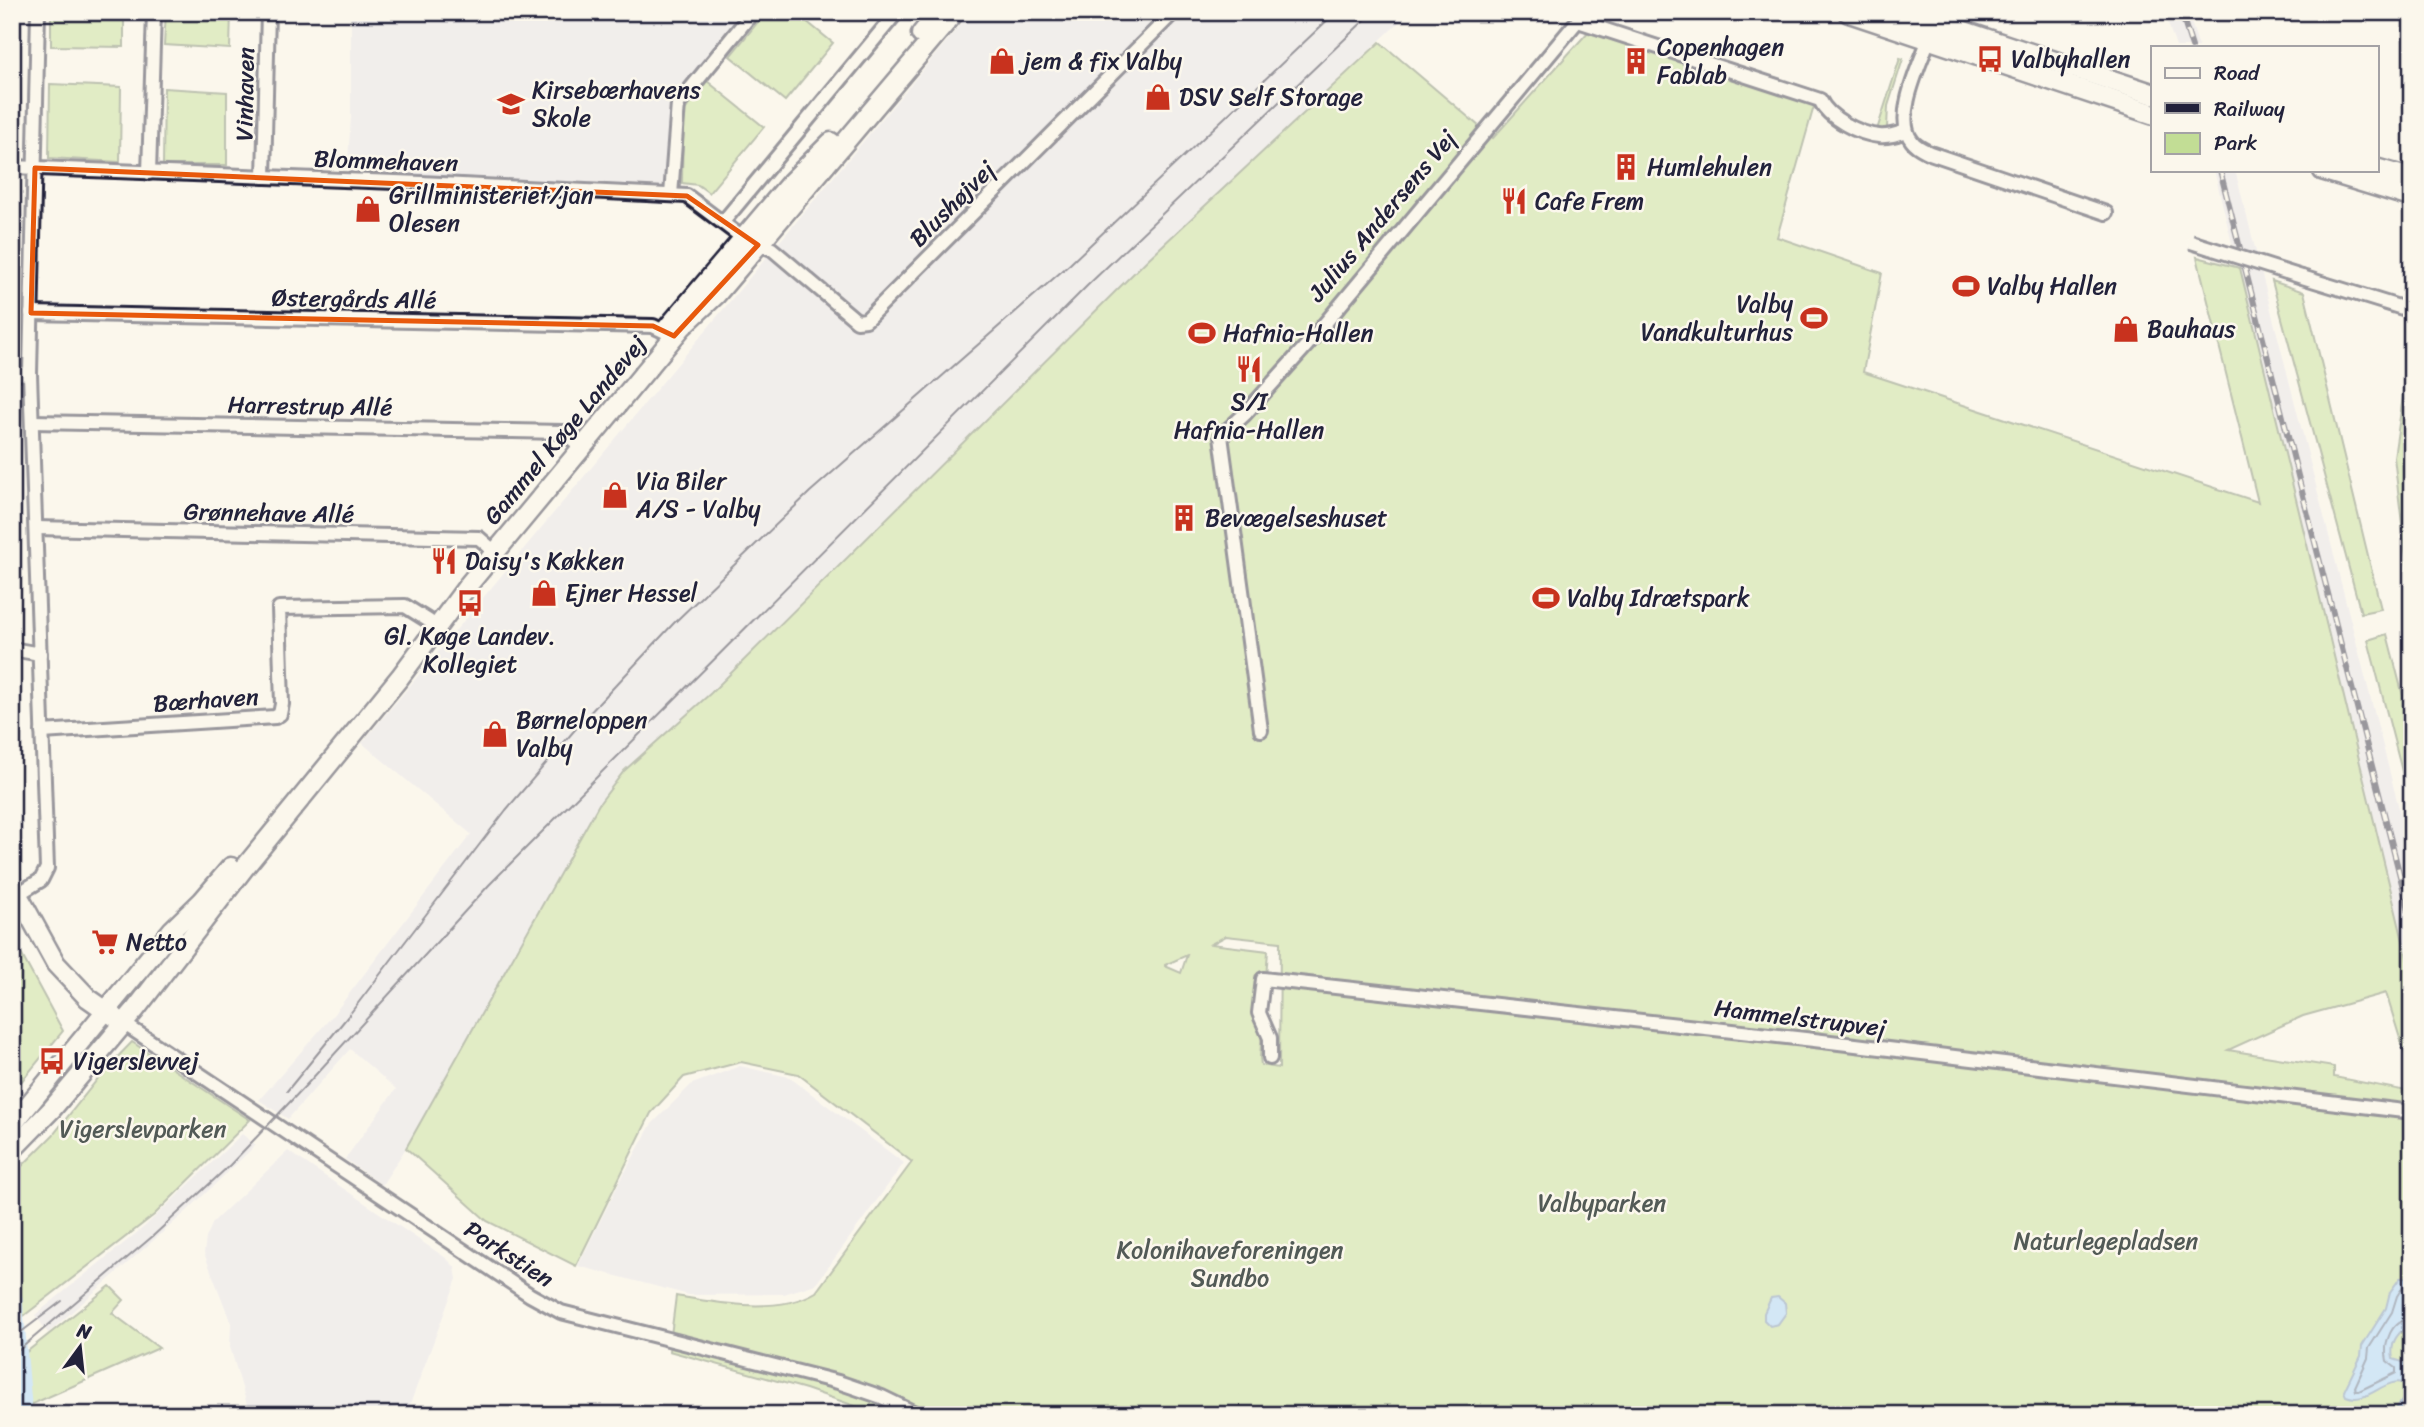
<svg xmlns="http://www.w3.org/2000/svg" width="2424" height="1427" font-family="Sriracha,sans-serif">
  <rect width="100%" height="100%" fill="#fbf7ec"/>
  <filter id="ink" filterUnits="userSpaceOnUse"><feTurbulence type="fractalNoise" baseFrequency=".0143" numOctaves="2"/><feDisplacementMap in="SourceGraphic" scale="14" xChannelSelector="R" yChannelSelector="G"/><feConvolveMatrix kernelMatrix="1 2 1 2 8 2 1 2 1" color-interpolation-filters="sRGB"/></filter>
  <g filter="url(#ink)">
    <g fill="#e5e2e9">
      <path d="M351,12H745L674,97L669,112L667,186L347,173L351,117Z"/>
      <path d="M971,12H1410L1147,260L711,693L624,771L599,804L406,1148L382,1185L345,1159L396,1089L350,1049L288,1119L259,1100L333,1015L471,834L362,743Z"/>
      <path d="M2164,12H2188L2199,47H2176Z"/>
      <path d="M2214,170H2235L2412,859V978Z"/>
      <path d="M740,1066L789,1077L904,1163L816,1284L784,1294L689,1295L578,1266L620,1181L651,1125L692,1084Z"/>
      <path d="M242,1134L256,1145L187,1211L48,1333L35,1315L144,1227Z"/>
      <path d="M288,1151L446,1258L455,1267L457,1279L406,1415H250L230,1347L231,1323L204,1253L206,1238L213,1222Z"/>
    </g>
    <g fill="#c2dd95" stroke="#728068" stroke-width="2" fill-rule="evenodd">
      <path d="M51,12H124V47L51,46Z"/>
      <path d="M166,12H231L230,49L164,45Z"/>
      <path d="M766,12H795L833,43L785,101L730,56Z"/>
      <path d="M1598,21L1818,92L1777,237L1882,273L1863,372L2258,502L2197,257L2240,268L2412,978V1066L2406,1058L2386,993L2303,1016L2228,1050L2334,1067V1077L2412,1092V1415H881L806,1389L669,1351L676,1296C717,1303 778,1315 816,1292L912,1162L798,1074L741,1062L684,1077L651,1113L576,1266L487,1221L406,1148L599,804L624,771L711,693L1147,260L1380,42L1493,138ZM1226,936L1280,942L1279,1068L1261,1065L1260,1057L1268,951L1211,944ZM1187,955L1181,973L1165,966V965Z"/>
      <path d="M1900,58L1903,59L1888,106L1887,128L1877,130Z"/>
      <path d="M707,81L764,127L709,193L698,185L682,183L683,113Z"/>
      <path d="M50,84L121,87L120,162L49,158Z"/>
      <path d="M164,88L227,92V165H163Z"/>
      <path d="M2272,281L2304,292L2381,609L2361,613Z"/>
      <path d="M2404,390L2412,392V608L2394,457Z"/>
      <path d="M2387,634L2412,731V810L2368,640Z"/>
      <path d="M12,937L63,1031L12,1093Z"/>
      <path d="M132,1042L250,1120L154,1215L12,1325V1176L53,1135L104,1071Z"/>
      <path d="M110,1286L124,1300L112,1313L159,1348L30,1405L24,1354Z"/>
    </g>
    <g fill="#a2d2ff" stroke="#6f8cb1" stroke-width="2">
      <path d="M2412,1277V1325H2408C2396,1335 2390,1343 2393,1359L2412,1365V1415H2402L2397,1407L2411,1389L2409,1385C2385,1373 2370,1406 2346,1396L2344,1391L2361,1356L2362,1346L2386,1308L2390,1292L2400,1278Z"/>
      <path d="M1778,1297L1785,1303L1786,1313L1778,1324L1770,1326L1764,1320V1313L1771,1298Z"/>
    </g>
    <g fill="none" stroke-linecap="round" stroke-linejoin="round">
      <path stroke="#556889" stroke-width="2" d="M2412,1284L2404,1285L2397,1296L2392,1312L2369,1348L2368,1358L2355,1387L2356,1391H2359L2396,1373V1368L2387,1361C2383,1343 2391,1319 2412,1318"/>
      <path stroke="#a2d2ff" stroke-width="21" d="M12,1299L22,1415"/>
      <defs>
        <g id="street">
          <path d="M1578,21L1820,100C1828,118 1859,134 1879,136C1889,137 1897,134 1906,131"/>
          <path d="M1929,39C1920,64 1893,118 1912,141C1916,147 1924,150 1930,153L2106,213"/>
          <path d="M12,167L421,183L687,196L744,239L772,249L857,321L866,320L1174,12"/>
          <path d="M149,173L154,12"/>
          <path d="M264,177L268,12"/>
          <path d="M671,195L678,104L753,12"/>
          <path d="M723,222L897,12"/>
          <path d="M2302,277L2412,311"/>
          <path d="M31,313L653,326L672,335"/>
          <path d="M12,373L30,374"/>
          <path d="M32,422L563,432L582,447"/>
          <path d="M36,528L479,538L495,552"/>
          <path d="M12,649L40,654"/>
          <path d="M1261,730L1221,436L1245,414L1307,345L1585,12"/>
          <path d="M42,732L275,717L280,714L282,704L279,608L405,606L429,621"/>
          <path d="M18,894L41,880L47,868L30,374L38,12"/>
          <path d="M123,1023L530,1295L561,1312L838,1382L882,1397L919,1415"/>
          <path d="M1270,1058V1038L1259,1013L1263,979L1814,1040L2412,1112"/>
        </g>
        <g id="secondary">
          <path d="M921,34L939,12"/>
          <path d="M667,328L791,182L831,142"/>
          <path d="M12,884L56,964L88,998L115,1017"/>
          <path d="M12,1125L172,930L202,901L231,867"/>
          <path d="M12,1150L52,1109L135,1010L245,867L400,677L469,584L682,327L716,295L955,12"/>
        </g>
        <g id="primary">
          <path d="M1848,12L2153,114"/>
          <path d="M1905,12L2153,94"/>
          <path d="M2377,169L2412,179"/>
          <path d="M2323,170L2412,197"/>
        </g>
      </defs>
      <use href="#street" stroke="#22223b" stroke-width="18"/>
      <use href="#secondary" stroke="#22223b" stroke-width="23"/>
      <use href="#primary" stroke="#22223b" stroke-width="24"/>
      <use href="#street" stroke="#fbf7ec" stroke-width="12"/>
      <use href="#secondary" stroke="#fbf7ec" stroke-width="18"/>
      <use href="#primary" stroke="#fbf7ec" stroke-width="19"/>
      <g stroke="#22223b" stroke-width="2">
        <path d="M287,1091L349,1015L506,810L585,718L674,623L810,492L1070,264L1336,12"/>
        <path d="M12,1339L62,1301"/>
        <path d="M12,1356L153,1236L230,1165L308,1083L489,885L1088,285L1373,12"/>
      </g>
      <defs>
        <g id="rail">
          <path d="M2181,12L2192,47"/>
          <path d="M2220,170L2412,923"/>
        </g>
      </defs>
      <use href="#rail" stroke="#22223b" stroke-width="6"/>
      <use href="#rail" stroke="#fbf7ec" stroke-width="3.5" stroke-dasharray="10" stroke-linecap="butt"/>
      <defs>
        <path id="street-bridge" d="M2191,242L2302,277"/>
      </defs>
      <use href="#street-bridge" stroke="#22223b" stroke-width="18" stroke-linecap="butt"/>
      <use href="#street-bridge" stroke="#fbf7ec" stroke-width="12"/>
    </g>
  </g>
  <path d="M0 0H2424V1427H0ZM35,168L687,196L758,245L674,336L653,326L31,313Z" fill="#fbf7ec" fill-opacity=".55" fill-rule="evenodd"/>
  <path fill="none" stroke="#e8590c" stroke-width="5" stroke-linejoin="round" d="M35,168L687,196L758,245L674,336L653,326L31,313Z"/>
  <defs>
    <symbol id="bus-bare" viewBox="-9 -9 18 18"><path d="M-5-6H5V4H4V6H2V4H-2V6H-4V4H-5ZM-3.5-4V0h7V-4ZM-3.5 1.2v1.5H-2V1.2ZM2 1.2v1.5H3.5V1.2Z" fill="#c8321e" stroke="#fbf7ec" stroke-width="2.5" paint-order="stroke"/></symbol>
    <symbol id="shop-bare" viewBox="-9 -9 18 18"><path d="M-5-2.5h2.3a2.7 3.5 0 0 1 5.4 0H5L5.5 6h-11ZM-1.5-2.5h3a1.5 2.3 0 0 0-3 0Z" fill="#c8321e" stroke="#fbf7ec" stroke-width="2.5" paint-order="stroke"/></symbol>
    <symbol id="building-bare" viewBox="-9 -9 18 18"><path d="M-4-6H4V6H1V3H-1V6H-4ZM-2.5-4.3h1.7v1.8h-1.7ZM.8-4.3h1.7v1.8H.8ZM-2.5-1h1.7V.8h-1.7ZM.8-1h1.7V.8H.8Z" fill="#c8321e" stroke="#fbf7ec" stroke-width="2.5" paint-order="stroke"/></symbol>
    <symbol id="school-bare" viewBox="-9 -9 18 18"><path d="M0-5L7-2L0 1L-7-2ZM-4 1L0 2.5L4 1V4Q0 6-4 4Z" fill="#c8321e" stroke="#fbf7ec" stroke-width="2.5" paint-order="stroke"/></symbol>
    <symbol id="restaurant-bare" viewBox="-9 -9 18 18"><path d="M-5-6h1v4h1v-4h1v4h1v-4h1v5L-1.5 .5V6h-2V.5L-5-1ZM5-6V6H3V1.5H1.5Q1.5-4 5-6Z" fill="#c8321e" stroke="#fbf7ec" stroke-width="2.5" paint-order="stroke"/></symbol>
    <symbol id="stadium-bare" viewBox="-9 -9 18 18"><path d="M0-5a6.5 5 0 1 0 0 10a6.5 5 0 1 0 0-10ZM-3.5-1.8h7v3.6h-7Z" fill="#c8321e" stroke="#fbf7ec" stroke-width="2.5" paint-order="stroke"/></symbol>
    <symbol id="supermarket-bare" viewBox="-9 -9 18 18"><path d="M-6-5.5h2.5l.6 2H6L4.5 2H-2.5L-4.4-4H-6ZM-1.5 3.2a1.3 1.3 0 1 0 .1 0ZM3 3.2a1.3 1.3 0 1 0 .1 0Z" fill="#c8321e" stroke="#fbf7ec" stroke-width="2.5" paint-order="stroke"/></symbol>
  </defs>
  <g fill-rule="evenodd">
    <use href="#bus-bare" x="1971" y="40" width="38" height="38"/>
    <use href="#shop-bare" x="983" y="42" width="38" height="38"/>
    <use href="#building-bare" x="1617" y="42" width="38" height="38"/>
    <use href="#shop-bare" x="1139" y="78" width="38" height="38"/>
    <use href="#school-bare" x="492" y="85" width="38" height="38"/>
    <use href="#building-bare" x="1607" y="148" width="38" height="38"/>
    <use href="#restaurant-bare" x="1495" y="182" width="38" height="38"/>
    <use href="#shop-bare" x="349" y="190" width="38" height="38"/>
    <use href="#stadium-bare" x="1947" y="267" width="38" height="38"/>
    <use href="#stadium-bare" x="1795" y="299" width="38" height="38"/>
    <use href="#shop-bare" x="2107" y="310" width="38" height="38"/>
    <use href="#stadium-bare" x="1183" y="314" width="38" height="38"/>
    <use href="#restaurant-bare" x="1230" y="350" width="38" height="38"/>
    <use href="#shop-bare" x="596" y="476" width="38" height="38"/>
    <use href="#building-bare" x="1165" y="499" width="38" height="38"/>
    <use href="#restaurant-bare" x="425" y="542" width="38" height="38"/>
    <use href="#shop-bare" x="525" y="574" width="38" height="38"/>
    <use href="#stadium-bare" x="1527" y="579" width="38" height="38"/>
    <use href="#bus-bare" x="451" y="584" width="38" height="38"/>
    <use href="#shop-bare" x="476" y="715" width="38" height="38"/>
    <use href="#supermarket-bare" x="86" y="923" width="38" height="38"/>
    <use href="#bus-bare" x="33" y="1042" width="38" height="38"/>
  </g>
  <g text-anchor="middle" stroke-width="5" stroke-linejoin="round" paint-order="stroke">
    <g font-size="24" fill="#22223b" stroke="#fbf7ec" text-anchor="start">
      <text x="1657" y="55">Copenhagen<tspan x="1657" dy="28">Fablab</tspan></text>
      <text x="2011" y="67">Valbyhallen</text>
      <text x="1023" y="69">jem &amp; fix Valby</text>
      <text x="532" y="98">Kirsebærhavens<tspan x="532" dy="28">Skole</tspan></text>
      <text x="1179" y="105">DSV Self Storage</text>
      <text x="1647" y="175">Humlehulen</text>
      <text x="389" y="203">Grillministeriet/jan<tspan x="389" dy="28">Olesen</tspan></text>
      <text x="1535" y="209">Cafe Frem</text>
      <text x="1987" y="294">Valby Hallen</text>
      <text x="1793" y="312" text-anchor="end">Valby<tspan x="1793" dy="28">Vandkulturhus</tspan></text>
      <text x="2147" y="337">Bauhaus</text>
      <text x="1223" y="341">Hafnia-Hallen</text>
      <text x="1249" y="410" text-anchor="middle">S/I<tspan x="1249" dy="28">Hafnia-Hallen</tspan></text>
      <text x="636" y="489">Via Biler<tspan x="636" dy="28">A/S - Valby</tspan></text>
      <text x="1205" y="526">Bevægelseshuset</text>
      <text x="465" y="569">Daisy's Køkken</text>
      <text x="565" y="601">Ejner Hessel</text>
      <text x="1567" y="606">Valby Idrætspark</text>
      <text x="470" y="644" text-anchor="middle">Gl. Køge Landev.<tspan x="470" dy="28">Kollegiet</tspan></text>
      <text x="516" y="728">Børneloppen<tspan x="516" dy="28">Valby</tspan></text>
      <text x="126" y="950">Netto</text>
      <text x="73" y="1069">Vigerslevvej</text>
    </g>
    <g font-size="24" fill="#22223b" stroke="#fbf7ec">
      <text transform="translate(245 94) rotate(-89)" y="8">Vinhaven</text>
      <text transform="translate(386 161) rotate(2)" y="8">Blommehaven</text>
      <text transform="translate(952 204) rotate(-45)" y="8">Blushøjvej</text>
      <text transform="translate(1382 216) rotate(-50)" y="8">Julius Andersens Vej</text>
      <text transform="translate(354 299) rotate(1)" y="8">Østergårds Allé</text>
      <text transform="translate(310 406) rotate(1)" y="8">Harrestrup Allé</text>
      <text transform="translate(565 430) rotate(-50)" y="8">Gammel Køge Landevej</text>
      <text transform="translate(269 513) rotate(1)" y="8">Grønnehave Allé</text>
      <text transform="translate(206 700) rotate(-4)" y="8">Bærhaven</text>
      <text transform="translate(1800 1018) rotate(7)" y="8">Hammelstrupvej</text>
      <text transform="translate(509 1254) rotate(33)" y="8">Parkstien</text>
    </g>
    <g font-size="24" fill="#525a56" stroke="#fbf7ec">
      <text x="143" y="1137">Vigerslevparken</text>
      <text x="1602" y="1211">Valbyparken</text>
      <text x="2106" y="1249">Naturlegepladsen</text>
      <text x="1230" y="1258">Kolonihaveforeningen<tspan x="1230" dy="28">Sundbo</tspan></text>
    </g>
  </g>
  <rect width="2424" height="1427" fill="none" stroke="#fbf7ec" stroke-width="42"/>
  <rect x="21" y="21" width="2382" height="1385" fill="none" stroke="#22223b" stroke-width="2.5" filter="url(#ink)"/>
  <rect x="2151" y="46" width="228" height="126" fill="#fbf7ec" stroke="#a4a2a5" stroke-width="2"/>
  <rect x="2165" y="68" width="35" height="10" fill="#fbf7ec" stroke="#a4a2a5" stroke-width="2"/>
  <text x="2214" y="80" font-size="21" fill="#22223b">Road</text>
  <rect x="2165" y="103" width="35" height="10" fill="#22223b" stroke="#a4a2a5" stroke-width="2"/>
  <text x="2214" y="116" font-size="21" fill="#22223b">Railway</text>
  <rect x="2165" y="133" width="35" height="21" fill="#c2dd95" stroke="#a4a2a5" stroke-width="2"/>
  <text x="2214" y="150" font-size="21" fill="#22223b">Park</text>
  <g transform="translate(80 1347) rotate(15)" stroke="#fbf7ec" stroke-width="5" paint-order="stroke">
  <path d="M0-5L12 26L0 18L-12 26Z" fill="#22223b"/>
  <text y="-10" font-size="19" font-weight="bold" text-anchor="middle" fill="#22223b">N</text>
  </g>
</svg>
